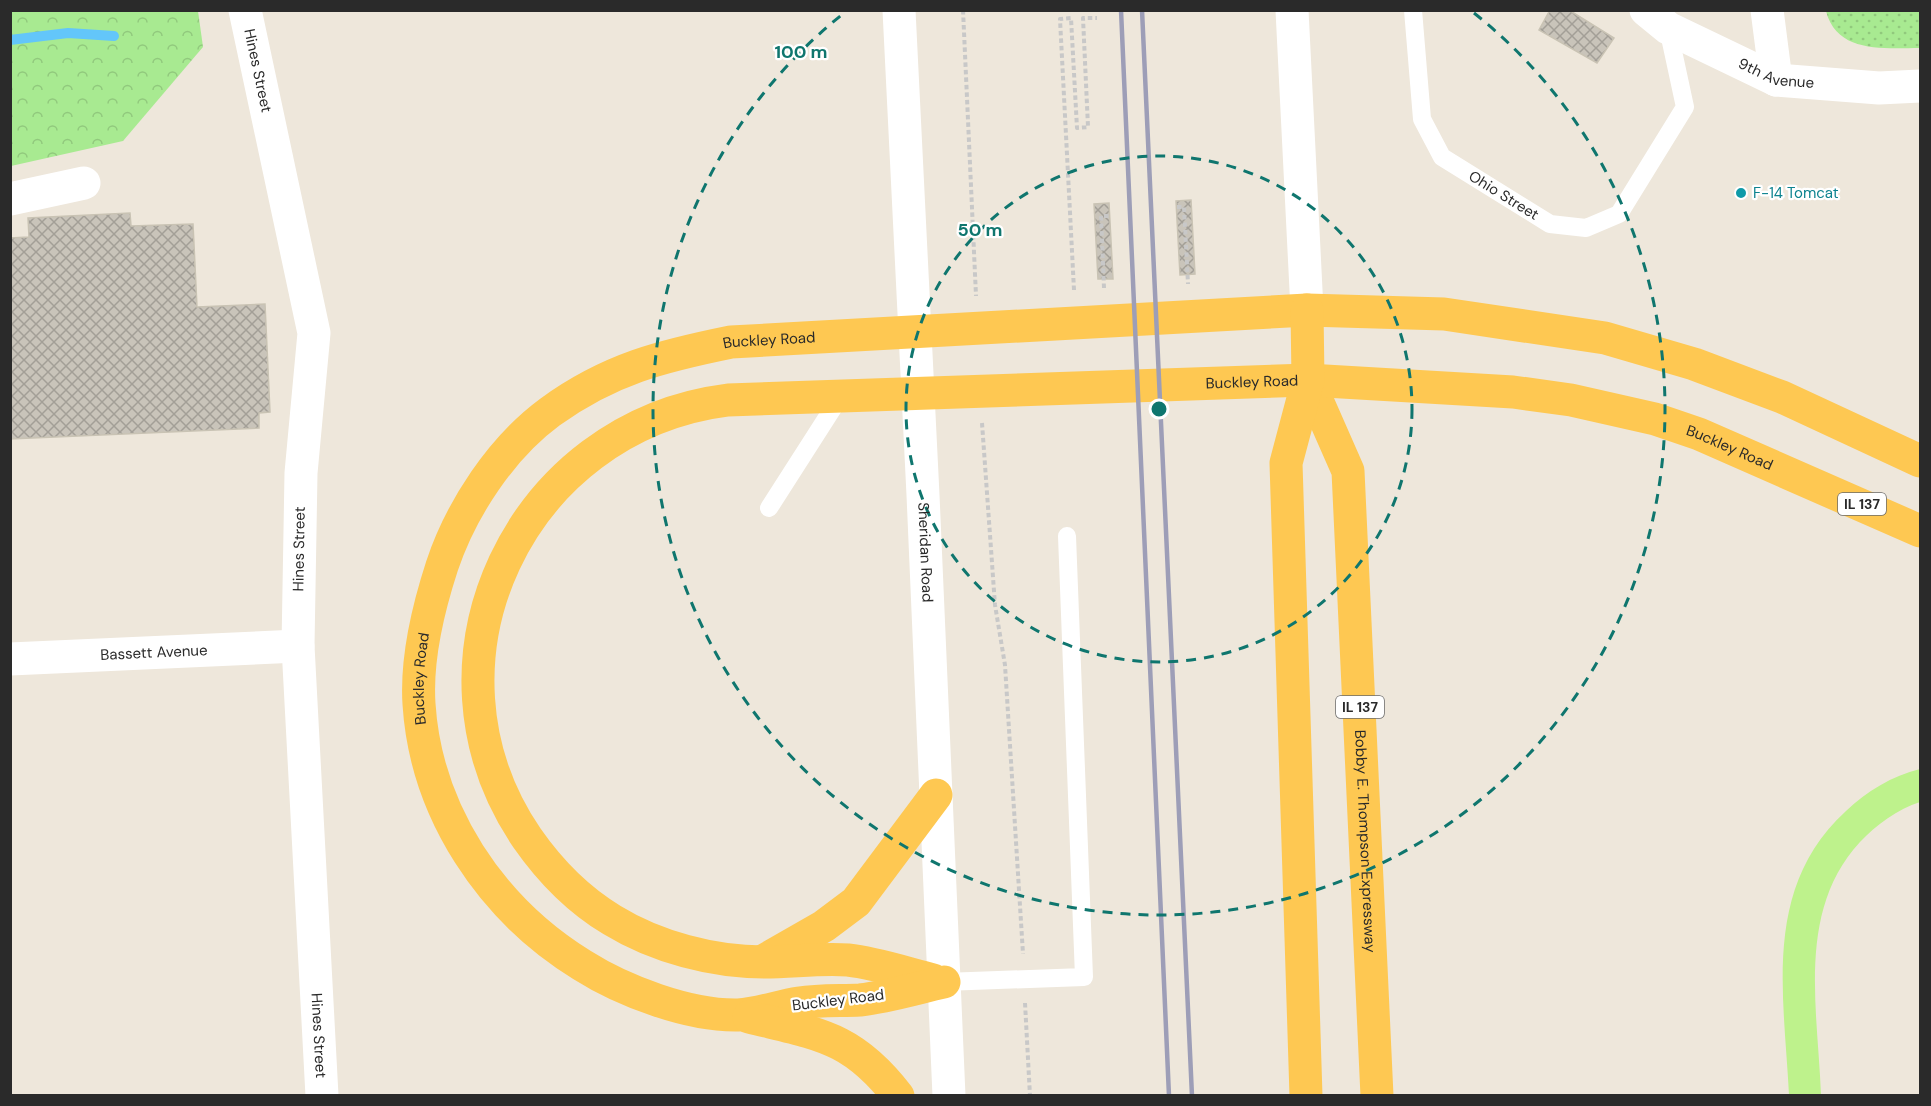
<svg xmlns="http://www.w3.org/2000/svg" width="1931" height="1106" font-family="'DM Sans',sans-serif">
<defs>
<pattern id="grass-dots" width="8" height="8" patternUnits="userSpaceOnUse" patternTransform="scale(1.5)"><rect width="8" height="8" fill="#a8ea91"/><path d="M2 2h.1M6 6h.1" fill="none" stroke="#91c97d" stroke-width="1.8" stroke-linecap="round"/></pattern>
<pattern id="forest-crowns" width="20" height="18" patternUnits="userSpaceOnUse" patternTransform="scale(1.5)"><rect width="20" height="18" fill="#a8ea91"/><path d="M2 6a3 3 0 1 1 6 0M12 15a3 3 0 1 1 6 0" fill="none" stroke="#91c97d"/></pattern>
<pattern id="building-cross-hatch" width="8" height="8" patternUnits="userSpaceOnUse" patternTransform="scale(1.5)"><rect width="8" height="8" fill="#c9c4ba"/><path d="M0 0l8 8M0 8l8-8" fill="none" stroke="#a39f97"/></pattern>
</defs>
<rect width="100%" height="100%" fill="#eee7db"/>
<!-- grass -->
<path fill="url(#grass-dots)" d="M1826,11H1920V48C1885,48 1837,54 1826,11Z"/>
<!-- forest -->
<path fill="url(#forest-crowns)" d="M10,11H198L203,47L123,141L11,166Z"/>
<!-- pitch -->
<path fill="#bef28c" d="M1920,769V802C1898,809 1876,825 1860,842C1796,911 1818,1010 1821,1095H1789C1784,994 1762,888 1846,811C1867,791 1892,776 1920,769Z"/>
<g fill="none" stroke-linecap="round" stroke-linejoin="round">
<!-- stream -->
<path stroke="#63c6fa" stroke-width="10" d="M10,40L68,33L114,36"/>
</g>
<!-- building -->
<path fill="url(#building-cross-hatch)" stroke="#c9c3b4" stroke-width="1.5" d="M1550,10H1569L1614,38L1597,63L1539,30Z
M1191,200L1195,274L1180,275L1176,201Z
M1109,203L1113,279H1098L1094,204Z
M130,213L131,226L193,224L197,307L265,304L270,412L259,413V428L10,439V238L29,237L28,218Z"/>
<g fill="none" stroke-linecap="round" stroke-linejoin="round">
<!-- path -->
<path stroke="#c8c8c8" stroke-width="4" stroke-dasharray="4.5 3" stroke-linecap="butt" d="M963,10L976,296
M1177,207H1184L1188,284
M1104,288L1101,216H1110
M1074,290L1060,19L1071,18L1077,128L1088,127L1083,18H1097
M982,423L995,605L1005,665L1023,954
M1025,1003L1030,1096"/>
<!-- service -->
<g stroke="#fff" stroke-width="18">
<path id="s1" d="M1413,10L1422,119L1442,157L1550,224L1586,228L1619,214L1685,107L1668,28"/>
<path d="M769,508L842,394"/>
<path d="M944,982L1084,977L1067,536"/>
</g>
<!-- minor -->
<g stroke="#fff" stroke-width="33">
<path id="s2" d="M245,10L314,333L301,473L298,646L322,1096"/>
<path d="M1292,10L1307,310"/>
<path id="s3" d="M1646,10L1668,28L1776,80L1879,88L1920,86"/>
<path d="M1767,10L1776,80"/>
<path d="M10,199L84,183"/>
<path id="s4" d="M10,659L298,646"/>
</g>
<!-- secondary -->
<path stroke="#fff" stroke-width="33" id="s5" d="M899,10L923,495L949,1096"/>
<!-- trunk -->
<g stroke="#fec852" stroke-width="33">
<path id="s6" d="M1308,380L1348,471L1377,1096"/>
<path d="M763,961L824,926L856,902L936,795"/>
<path id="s7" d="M933,980C905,973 876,963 848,960C820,958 792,962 765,962C713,962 656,947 612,920C577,899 550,871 527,838C407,662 520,426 728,400L1308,380L1513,392L1571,400L1655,419L1699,434L1920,531"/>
<path id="s8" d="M944,982C917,988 888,997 860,1000C840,1001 819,1000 799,1003C779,1006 758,1014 738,1015C689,1016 623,991 582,965C491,909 426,812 419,704C416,658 428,609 442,566C461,509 501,448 550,412C609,369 662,356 731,342L1307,310L1444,314L1605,338L1694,364L1782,397L1920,461"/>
<path d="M749,1017C818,1034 852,1036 898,1096"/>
<path d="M1306,1096L1286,463L1308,380L1307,310"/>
</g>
<!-- rail -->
<path stroke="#9d9eb7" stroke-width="4.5" d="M1121,10L1169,1096
M1142,10L1192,1096"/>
</g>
<!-- distance rings -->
<g fill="none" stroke="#0f766e" stroke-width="3" stroke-dasharray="10 8">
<circle cx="1159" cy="409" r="253"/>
<path d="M1474 13A506 506 0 1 1 844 13"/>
</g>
<!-- markers -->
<circle fill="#0f9aa8" stroke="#fff" stroke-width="2" cx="1741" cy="193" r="6"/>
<g text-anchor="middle" stroke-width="4.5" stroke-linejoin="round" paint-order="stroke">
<!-- shield labels -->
<g fill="#fff" stroke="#6a6a6a" stroke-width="1.5">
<rect x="1838" y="493" width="48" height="22" rx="4.5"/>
<rect x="1336" y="696" width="48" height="22" rx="4.5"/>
</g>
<g font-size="14" font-weight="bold" fill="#2a2a2a">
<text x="1862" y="509">IL 137</text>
<text x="1360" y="712">IL 137</text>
</g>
<!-- street labels -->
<g font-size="15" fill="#2a2a2a" stroke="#fff">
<text dy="5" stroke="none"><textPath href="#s2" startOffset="62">Hines Street</textPath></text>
<text dy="5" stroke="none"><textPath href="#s3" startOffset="147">9th Avenue</textPath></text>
<text dy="5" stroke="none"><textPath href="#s1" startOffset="225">Ohio Street</textPath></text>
<text dy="5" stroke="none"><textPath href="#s8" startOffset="1260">Buckley Road</textPath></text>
<text dy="5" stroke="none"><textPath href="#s7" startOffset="1552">Buckley Road</textPath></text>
<text dy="5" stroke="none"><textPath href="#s7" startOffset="2038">Buckley Road</textPath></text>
<text transform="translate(299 549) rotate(-89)" y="5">Hines Street</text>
<text dy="5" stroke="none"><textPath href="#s5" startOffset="543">Sheridan Road</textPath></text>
<text dy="5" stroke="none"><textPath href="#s4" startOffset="144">Bassett Avenue</textPath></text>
<text dy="5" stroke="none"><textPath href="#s8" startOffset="720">Buckley Road</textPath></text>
<text dy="5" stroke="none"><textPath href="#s6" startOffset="470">Bobby E. Thompson Expressway</textPath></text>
<text transform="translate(838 1000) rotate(-7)" y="5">Buckley Road</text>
<text dy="5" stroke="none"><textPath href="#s2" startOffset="1034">Hines Street</textPath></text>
</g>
<!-- culture labels -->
<g font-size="15" fill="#0d838f" stroke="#fff" text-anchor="start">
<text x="1753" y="198">F-14 Tomcat</text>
</g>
</g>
<circle cx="1159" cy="409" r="9" fill="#0f766e" stroke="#fff" stroke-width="3"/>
<g font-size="18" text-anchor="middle" font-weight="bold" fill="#0f766e" stroke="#fff" stroke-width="4.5" stroke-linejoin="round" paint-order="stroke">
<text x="801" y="58">100 m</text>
<text x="980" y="236">50 m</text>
</g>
<!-- border -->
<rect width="1931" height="1106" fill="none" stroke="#2a2a2a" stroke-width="24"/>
</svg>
